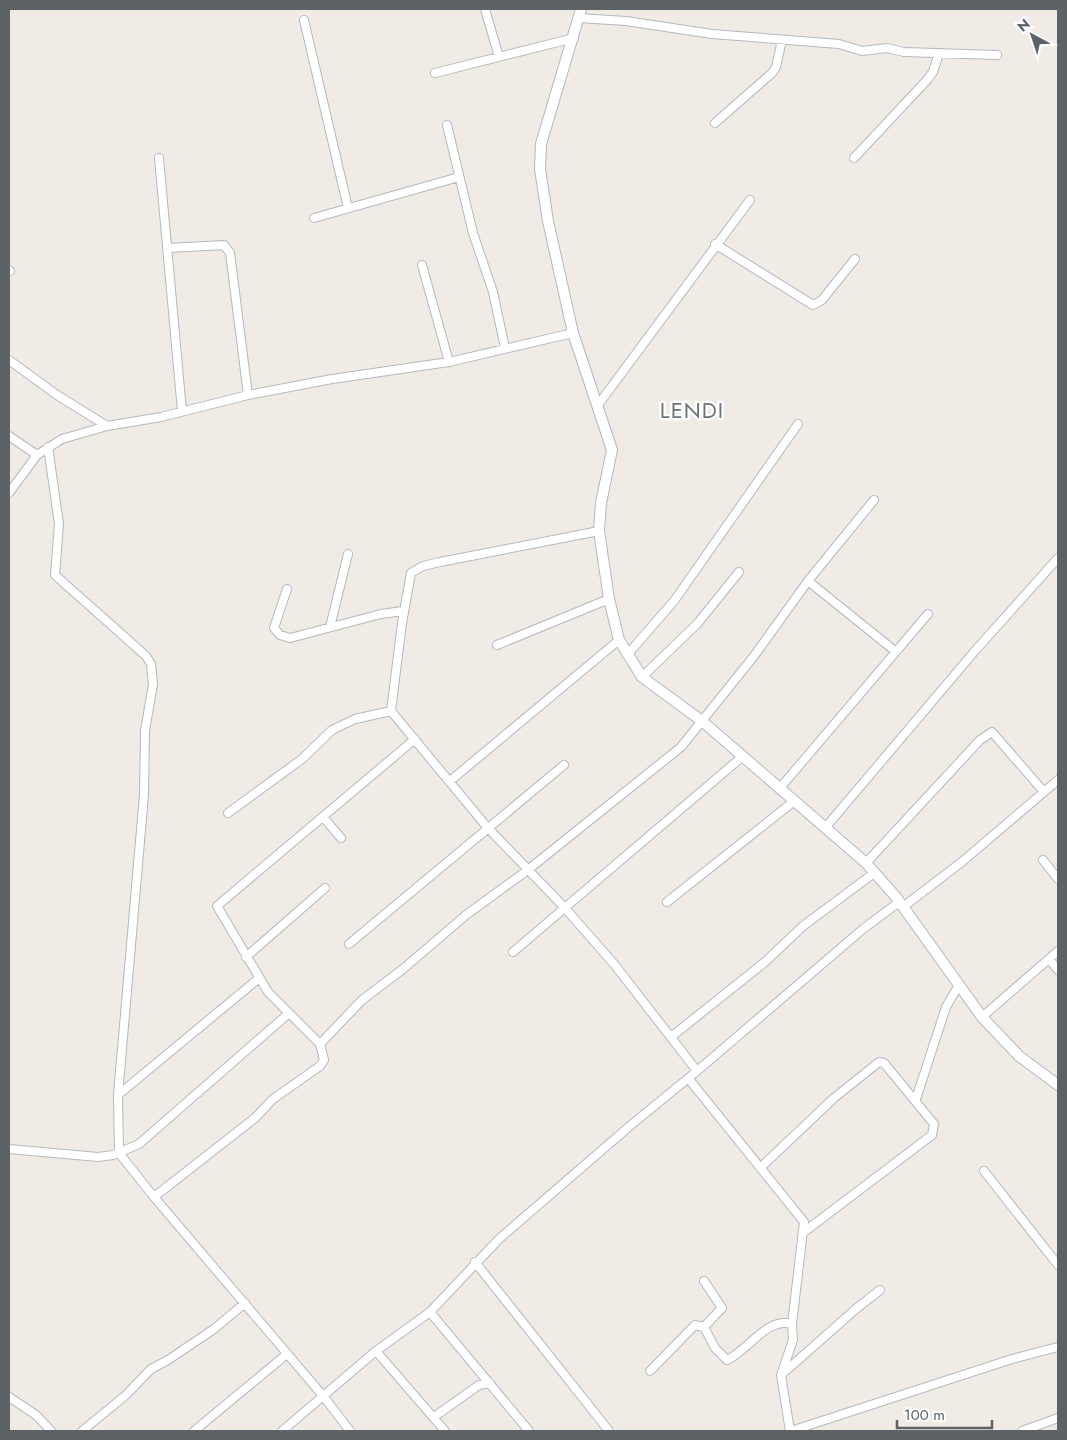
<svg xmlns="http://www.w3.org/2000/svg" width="1067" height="1440" font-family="Jost,sans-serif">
<rect width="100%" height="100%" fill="#f0ebe4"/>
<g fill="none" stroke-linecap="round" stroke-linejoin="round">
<!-- street casing -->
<g stroke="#b5b9bc" stroke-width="10">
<path id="street" d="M485,9L499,57
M579,18L626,21L712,34L839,44L862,51L887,48L904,52L997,55
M304,20L348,208
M435,73L574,38
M715,123L772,73L776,67L782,40
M447,125L473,233L493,292L505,348
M159,158L182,411
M854,158L927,80L933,72L939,53
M314,218L459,177
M715,244L813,305L822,300L855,259
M168,248L224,245L230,253L248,395
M422,265L449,362
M9,270L10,271
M9,360L57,395L107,426
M598,405L750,200
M9,436L37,455
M48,447L59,524L55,575L146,656L151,664L153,684L145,731L144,795L118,1095L119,1153L154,1197L324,1397L350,1431
M9,493L37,455L62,439L107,426L161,417L248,395L332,379L449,362L573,333
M599,531L440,562L423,566L411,573L402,623L391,711L487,827L564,907L614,964L697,1071
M808,581L895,651
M287,589L274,628L280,635L290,638L381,614L403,611
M330,627L348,554
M497,645L609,599
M627,655L674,601L798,424
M642,677L698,623L739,572
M450,781L619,640
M780,788L928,614
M228,813L302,759L332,730L355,719L391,711
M323,817L341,838
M825,828L974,652L1058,558
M1043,860L1058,879
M866,863L980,740L992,732L1044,792
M667,902L793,802
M903,907L963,861L1058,780
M349,944L564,765
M513,952L743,756
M246,957L325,888
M1049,959L1058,970
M982,1017L1058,951
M671,1037L765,962L803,926L874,873
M320,1044L268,992L217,906L415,739
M688,1078L804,1222L792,1324L793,1340L781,1375L790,1431
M118,1095L258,979
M916,1099L946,1007L959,985
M9,1149L98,1157L113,1155L139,1144L288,1014
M760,1168L834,1098L879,1062L884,1063L934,1124L932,1135L804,1232
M984,1171L1058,1265
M154,1197L255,1118L273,1099L320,1066L324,1060L320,1044L362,1000L403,969L466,915L529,869L681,747L754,656L808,581L874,500
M475,1262L609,1431
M430,1312L529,1431
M704,1327L722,1308L704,1281
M376,1351L445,1431
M650,1371L695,1325L704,1327L715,1348L727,1360C749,1350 766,1317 792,1324
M781,1375L857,1308L880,1290
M9,1397L36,1415L51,1431
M434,1417L479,1385L490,1383
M82,1431L126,1395L151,1369L168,1360L214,1329L245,1303
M194,1431L287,1354
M282,1431L376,1351L430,1312L499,1239L631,1125L697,1071L863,929L899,902
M791,1431L1012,1359L1058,1347
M1022,1431L1058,1418"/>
</g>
<!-- secondary casing -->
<g stroke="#b3b9bd" stroke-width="12">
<path id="secondary" d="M581,9L541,144L540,169L548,221L573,333L612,450L601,503L599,531L609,599L619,640L642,677L702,721L866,863L896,897L982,1017L1019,1056L1058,1085"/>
</g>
<!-- street -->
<use href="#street" stroke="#fff" stroke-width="8"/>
<!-- secondary -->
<use href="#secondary" stroke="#fff" stroke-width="10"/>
</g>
<g text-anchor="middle" stroke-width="4.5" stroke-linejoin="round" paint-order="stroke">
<!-- quarter labels -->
<g font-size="22" letter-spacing="1" fill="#6d7578" stroke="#fff">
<text x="692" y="418">LENDI</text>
</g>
</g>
<!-- border -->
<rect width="1067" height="1440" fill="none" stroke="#5c6266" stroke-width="20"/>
<!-- north arrow -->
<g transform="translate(1032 35) rotate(320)" stroke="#ffffff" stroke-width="4" paint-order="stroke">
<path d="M0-4L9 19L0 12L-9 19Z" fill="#5c6266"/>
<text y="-8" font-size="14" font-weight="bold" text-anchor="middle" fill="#5c6266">N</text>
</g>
<!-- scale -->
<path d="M897 1420v8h95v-8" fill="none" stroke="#5c6266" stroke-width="2.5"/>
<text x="904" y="1420" font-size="15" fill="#5c6266" stroke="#ffffff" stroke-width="4" paint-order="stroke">100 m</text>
</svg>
